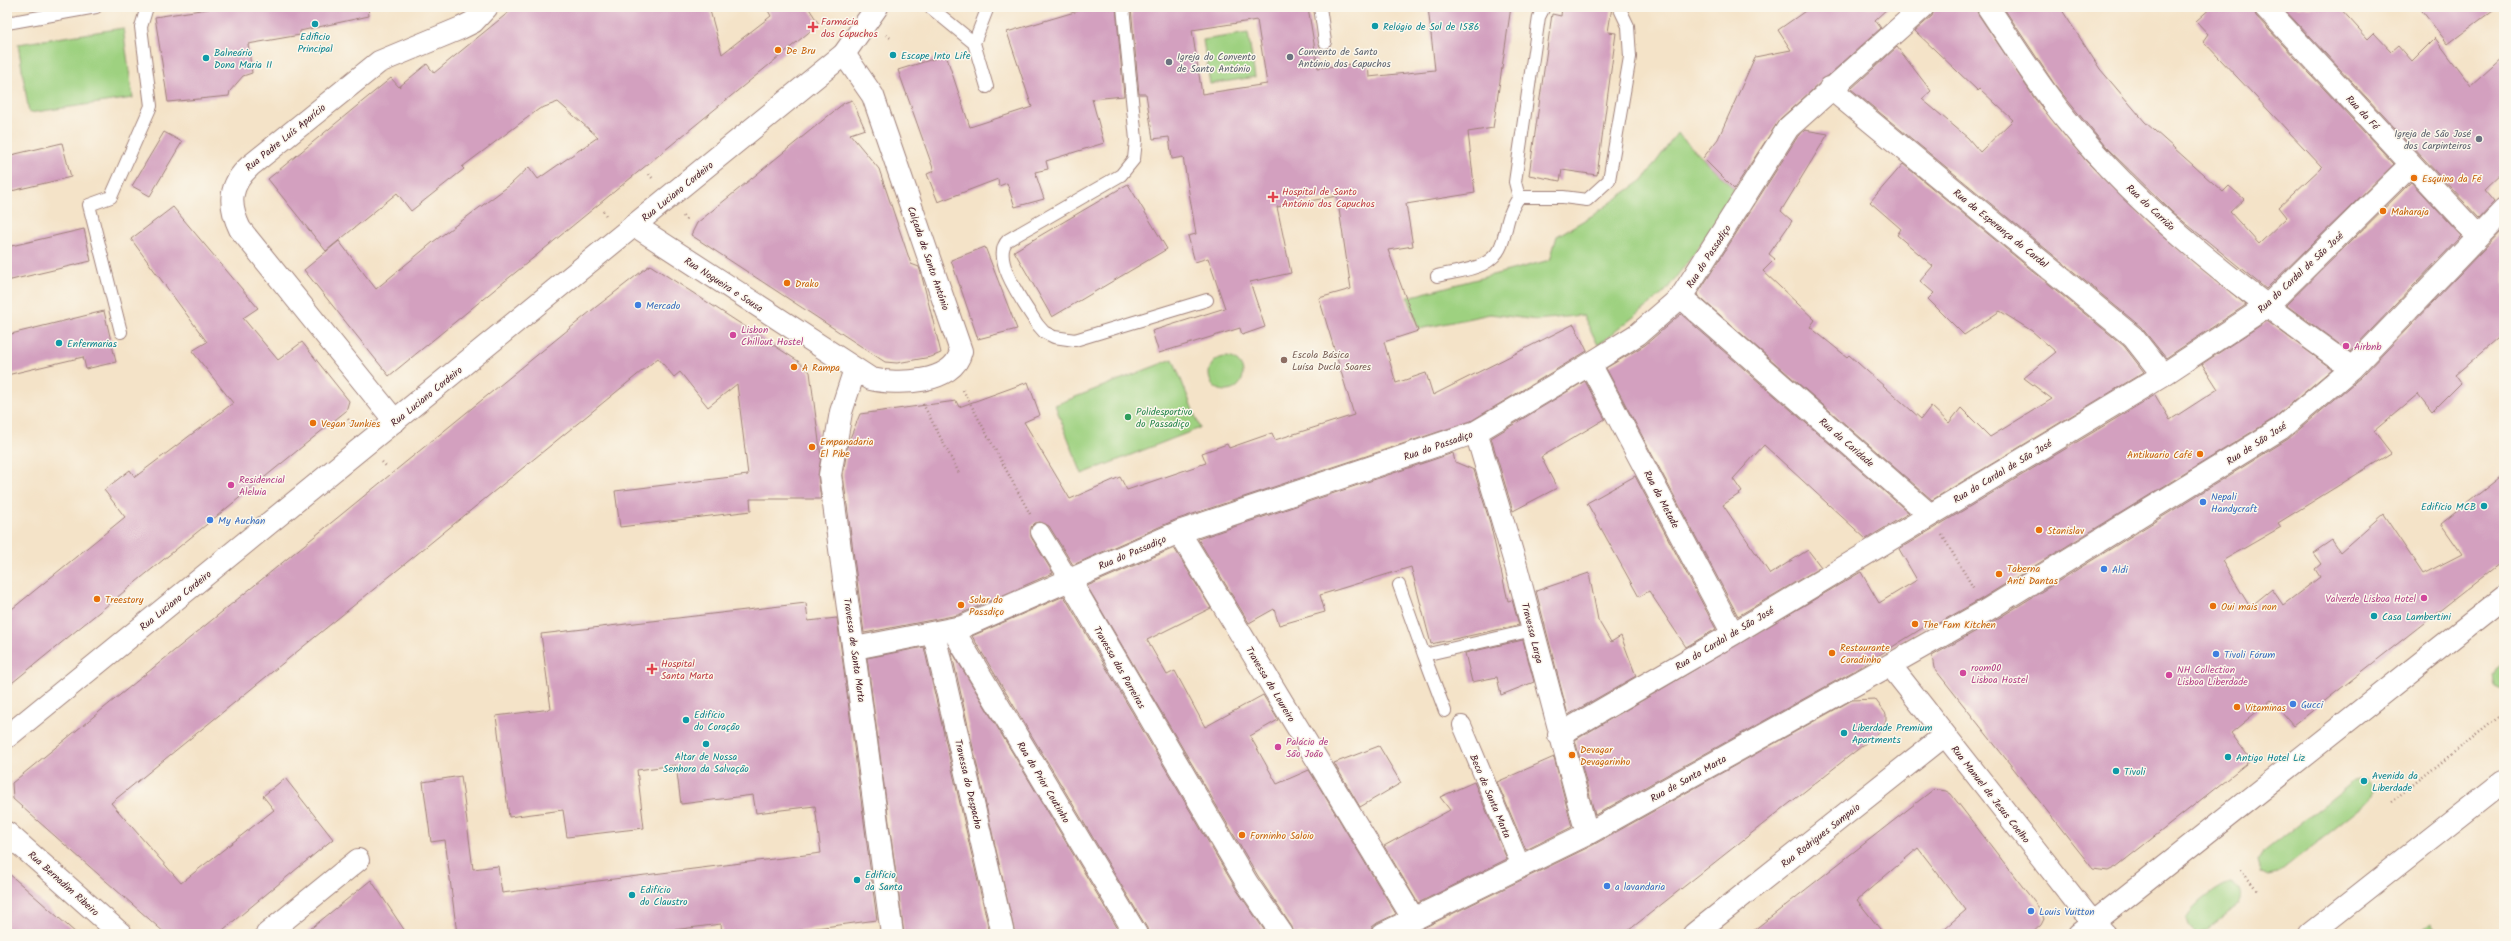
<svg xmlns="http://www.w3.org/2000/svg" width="2511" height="941" font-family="Kalam,sans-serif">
<rect width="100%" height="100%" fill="#fbf7ec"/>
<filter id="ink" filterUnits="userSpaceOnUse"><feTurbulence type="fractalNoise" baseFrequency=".025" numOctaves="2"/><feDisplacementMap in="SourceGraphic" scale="8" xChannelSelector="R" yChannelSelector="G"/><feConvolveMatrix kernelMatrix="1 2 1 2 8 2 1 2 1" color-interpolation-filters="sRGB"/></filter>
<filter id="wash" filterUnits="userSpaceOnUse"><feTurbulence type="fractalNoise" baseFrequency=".012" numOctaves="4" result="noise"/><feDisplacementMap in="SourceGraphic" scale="16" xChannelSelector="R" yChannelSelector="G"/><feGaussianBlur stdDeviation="0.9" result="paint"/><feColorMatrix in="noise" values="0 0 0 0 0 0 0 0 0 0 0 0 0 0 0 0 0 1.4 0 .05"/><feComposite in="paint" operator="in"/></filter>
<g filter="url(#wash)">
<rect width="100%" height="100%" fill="#f4e3c8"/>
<!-- green -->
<path fill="#9ed180" stroke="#747856" d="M123,28L133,98L29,113L18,44Z
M1248,33L1255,77L1210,84L1203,40Z
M1677,133L1736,191L1696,251L1664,293L1598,345L1583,315L1537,320L1490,314L1419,329L1408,297L1550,260L1557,236L1593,215L1643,180Z
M1209 374a17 17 0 1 1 34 0a17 17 0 1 1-34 0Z
M1173,359L1200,428L1082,474L1055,405Z
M2504,663V690L2495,686L2493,676L2497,668Z
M2363,779C2374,782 2376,792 2369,801L2278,874L2268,876L2260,872L2257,862L2262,854L2354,781Z
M2231,883C2242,887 2245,897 2237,906L2206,930L2197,933L2189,928L2186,919C2190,908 2219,885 2231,883Z
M2431,923L2440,934H2417Z"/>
<g id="blocks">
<!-- building -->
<path fill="#d3a0bf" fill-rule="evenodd" d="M220,7H368L369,16L300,31V35L248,44L252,73L243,76L230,91L229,96L168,102L155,17Z
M515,7H616L617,11L643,7H709L722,54L771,16L766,7H808L819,24L389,376L304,270L339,241L376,289L433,242L510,185L529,167L538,179L598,137L558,102L539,109L462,167L464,169L411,211L397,193L326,251L268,179L391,78L399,87L427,64L434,73Z
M1078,7H1116L1124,96L1092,99L1104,143L1046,161L1048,169L1035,172L1044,199L1015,207L1007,183L999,186L998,179L938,202L927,174L934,171L898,70L946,55L970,127L1032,107L1007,32L1078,11Z
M1131,7H1308L1318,68L1368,62L1369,77L1435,70L1428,7H1511L1493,128L1468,132L1475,193L1406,204L1413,246L1388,250L1418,331L1384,342L1396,383L1426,373L1433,395L1574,324L1587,351L1471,421L1175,520L1073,565L1049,526L1040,522L1035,523L1031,527V537L1053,573L958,615L864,633L843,475L848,443L860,414L956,401L959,407L1028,382L1040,415L1024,422L1070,499L1120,477L1127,490L1206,463L1202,453L1227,444L1229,448L1272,433L1275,440L1354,415L1319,298L1351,289L1337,196L1277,207L1291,273L1250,282L1265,327L1242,335L1240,328L1159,353L1152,331L1225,308L1208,258L1195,262L1188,236L1196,234L1183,157L1172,159L1169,137L1153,139L1146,94H1139ZM1257,20L1267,84L1202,94L1192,30Z
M1562,7H1612L1608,32L1616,33L1597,175L1562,170L1560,181L1529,175L1552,14L1561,16Z
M1811,7H1889L1875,20L1881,28L1780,119L1734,189L1703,158L1718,139L1755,57L1791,50L1778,30Z
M1935,7H1976L1978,14L2035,99L2087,162L2156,230L2246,305L2166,358L2141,327L1851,89L1897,47L1931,91L1922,99L1968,138L1980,152L2013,120L1980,89L1978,91L1915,31L1932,16Z
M2003,7H2060L2100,69L2145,122L2223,192L2229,186L2244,199L2230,212L2259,244L2287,217L2279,207L2322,167L2203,41L2208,34L2196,21L2212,7H2253L2256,16L2394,164L2266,289L2172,212L2105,146L2055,85Z
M2282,7H2339L2368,39L2374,33L2391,51L2398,45L2412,61L2435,38L2471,86L2504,56V171L2484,190L2494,202L2479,218Z
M2419,7H2497L2448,44Z
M852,100L865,129L850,134L879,169L911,264L919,267L921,273L941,353L931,357L897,363L885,362L691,235L697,223L844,103Z
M1805,130L1828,134L1781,211L1792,221L1769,254L1775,259L1763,271L1815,320L1810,327L1847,357L1849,355L1921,419L1931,406L1949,423L1961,408L1990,437L2052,399L2024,378L2056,352L2032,331L2000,311L1964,335L1928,299L1934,293L1920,281L1933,266L1897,235L1901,229L1870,202L1903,164L2124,346L2144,372L1932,500L1697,295L1798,136Z
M164,132L182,142L150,196L132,186Z
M62,143L71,177L7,192V156Z
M2411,182L2461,236L2350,352L2286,305Z
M1128,184L1167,249L1052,317L1014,251Z
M173,207L258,308L243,318L278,360L302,342L349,401L346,411L7,687V613L125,517L104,490L130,470L135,477L233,403L192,351L207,342L131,239Z
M2504,228V333L2455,375L2461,383L2432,412L2418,394L2374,431L2391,453L2278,523L2281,527L2222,561L2250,607L2272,589L2283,605L2320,577L2315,569L2321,564L2313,553L2332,540L2340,552L2383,514L2423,574L2462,554L2441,524L2504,474V560L2293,726L2271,700L2231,733L2251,760L2116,867L2108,871L2093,869L1934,668L1932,656L1994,621L2288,439L2361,377Z
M84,229L91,261L7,281V247Z
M985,247L1017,329L978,339L951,260Z
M650,265L798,361L810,372L821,457L818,476L821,499H750L751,511L620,527L615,491L748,475L737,384L708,407L680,372L674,377L658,358L111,803L181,883L274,810L263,796L285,778L333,839L218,934H166L13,799L12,783L596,307Z
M104,311L116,362L86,369L83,357L7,375V335Z
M1681,314L1909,513L1866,539L1764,445L1733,479L1742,492L1723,505L1770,574L1808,550L1821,567L1738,616L1606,368L1645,345Z
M2267,321L2332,369L2273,419L1981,599L1930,628L1929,624L1852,672L1595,815L1575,740L1861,572L1879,603L1917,580L1899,549L2155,395L2170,420L2218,389L2202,364Z
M1585,381L1605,419L1541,457L1557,488L1513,511L1491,438Z
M1453,453L1455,462L1474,470L1490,523L1508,601L1512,600L1519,625L1431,644L1411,567L1320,595L1325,612L1279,625L1274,609L1249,623L1198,539Z
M1635,476L1716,629L1686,647L1649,591L1639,597L1587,503Z
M1174,548L1211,608L1147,640L1167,675L1175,671L1205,727L1263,695L1278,720L1250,736L1277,784L1309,770L1396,914L1377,923L1372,927L1371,934H1294L1292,927L1258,876L1087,586Z
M1589,573L1598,620L1611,642L1621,636L1636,676L1568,715L1536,591Z
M1064,596L1236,889L1267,934H1148L1147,928L972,636Z
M806,603L808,621L837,618L877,920L771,934H722L721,924L641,934H540V931L513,934H457L445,840L431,842L423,782L461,776L473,869L498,866L502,893L821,853L815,806L756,813L753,795L681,804L676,765L637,770L644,828L567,837L563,810L509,817L496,716L551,709L541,634Z
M1523,640L1534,682L1501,695L1497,677L1472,682L1465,653Z
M924,647L990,934H904L867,658Z
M951,650L1121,934H1015Z
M1875,699L1886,714V720L1881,731L1624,934H1411L1593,845L1852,700Z
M1379,746L1401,783L1360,807L1334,763Z
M1554,757L1572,827L1526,850L1497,782Z
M1474,782L1507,859L1418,903L1384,846L1450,810L1440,797Z
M1934,789L1946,791L1951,794L2039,908L2044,919L2041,925L2031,934H1938L1966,910L1918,848L1857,900L1884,934H1749Z
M7,872L40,901L77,934H7Z
M371,880L407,934H304Z"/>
</g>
</g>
<g filter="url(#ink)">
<use href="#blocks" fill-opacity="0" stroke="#9f817a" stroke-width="1"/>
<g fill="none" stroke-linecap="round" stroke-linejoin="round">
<!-- service casing -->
<g stroke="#9f817a" stroke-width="14">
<path id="service" d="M930,7L974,43L987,87
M1123,7L1136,140L1134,159L1121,175L1008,240C989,258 1026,306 1037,324L1044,332L1054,337L1075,340L1207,300
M1320,7L1325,42
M7,23L96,7
M974,43L988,7
M1519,197L1515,182L1539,17L1544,7
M1437,276C1462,270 1495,270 1503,240C1509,219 1507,216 1519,197H1563L1587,200L1609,180L1630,57L1628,26L1619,7
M121,332L89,205L111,197L151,106L141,27L147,7
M1399,585L1424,655
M1445,711L1424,655L1532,630"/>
</g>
<!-- pedestrian casing -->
<g stroke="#9f817a" stroke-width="20">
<path id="pedestrian" d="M1040,532L1069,579
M1462,725L1521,866"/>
</g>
<!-- minor casing -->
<g stroke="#9f817a" stroke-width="24">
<path id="minor" d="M1988,7C2013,44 2037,84 2066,119C2142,214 2253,298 2352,368
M2265,7L2478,236
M1830,88L2133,337L2163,375
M634,225L871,379C897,385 954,384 961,351L873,96L844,54
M1681,297L1929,514
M1590,364L1733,634
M855,369L841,412L830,475L892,934
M395,421L240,229C228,204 229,185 250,166L379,62L461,28L473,22L487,7
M1476,432L1516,566L1587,834
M1179,532L1413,918
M1069,579L1247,883L1282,934
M953,630L1136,934
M934,634L1003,934
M855,648L962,627L1179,532L1476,432L1590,364L1638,334L1681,297L1788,128L1923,7
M1890,665L2093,923L2104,934
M1559,735L1733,634L2163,375L2266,307L2411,164
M7,833L121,934
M267,934L358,860
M1383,934L1587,834L1890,665L1987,610L2280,429L2352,368L2504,210
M1694,934L1945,735
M2079,934L2504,597"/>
</g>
<!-- tertiary casing -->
<g stroke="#9f817a" stroke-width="24">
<path id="tertiary" d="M7,737L844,54L877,7"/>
</g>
<!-- primary casing -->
<g stroke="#9f817a" stroke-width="24">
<path id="primary" d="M2310,934L2504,781"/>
</g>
<!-- path -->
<path stroke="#9f817a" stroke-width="2.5" stroke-dasharray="1 3" stroke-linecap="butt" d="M886,35L892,39
M649,174L653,179
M603,211L607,217
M683,216L688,222
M963,390L1030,514
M923,404L959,473
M348,419L352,425
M382,462L387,467
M1942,535L1974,589
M7,768L11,774
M2391,802L2504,713
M2241,870L2257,890"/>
<!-- service -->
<use href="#service" stroke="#fff" stroke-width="12"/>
<!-- pedestrian -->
<use href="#pedestrian" stroke="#fff" stroke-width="18"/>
<!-- minor -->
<use href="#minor" stroke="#fff" stroke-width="22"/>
<!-- tertiary -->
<use href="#tertiary" stroke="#fff" stroke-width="22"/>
<!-- primary -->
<use href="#primary" stroke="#fff" stroke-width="22"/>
</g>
</g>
<!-- markers -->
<g fill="#0f9aa8" stroke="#fbf7ec" stroke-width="1.5">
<circle cx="315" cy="24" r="4"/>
<circle cx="1375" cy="26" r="4"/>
<circle cx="893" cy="55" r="4"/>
<circle cx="206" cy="58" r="4"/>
<circle cx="59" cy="343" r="4"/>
<circle cx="2484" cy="506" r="4"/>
<circle cx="2374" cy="616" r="4"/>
<circle cx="686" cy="720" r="4"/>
<circle cx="1844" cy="733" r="4"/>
<circle cx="706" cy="744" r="4"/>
<circle cx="2228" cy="757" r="4"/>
<circle cx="2116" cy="771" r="4"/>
<circle cx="2364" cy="781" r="4"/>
<circle cx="857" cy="880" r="4"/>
<circle cx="632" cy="895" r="4"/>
</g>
<g fill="#e0444e" stroke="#fbf7ec" stroke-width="1.5">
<path d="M811 21h4v4h4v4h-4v4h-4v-4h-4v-4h4z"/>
<path d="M1271 191h4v4h4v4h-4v4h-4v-4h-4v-4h4z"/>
<path d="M650 663h4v4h4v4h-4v4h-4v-4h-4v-4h4z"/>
</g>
<g fill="#e8710a" stroke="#fbf7ec" stroke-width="1.5">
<circle cx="778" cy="50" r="4"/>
<circle cx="2414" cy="178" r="4"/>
<circle cx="2383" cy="211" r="4"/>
<circle cx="787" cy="283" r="4"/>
<circle cx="794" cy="367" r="4"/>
<circle cx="313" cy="423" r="4"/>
<circle cx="812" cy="447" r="4"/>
<circle cx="2200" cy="454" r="4"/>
<circle cx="2039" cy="530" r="4"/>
<circle cx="1999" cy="574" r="4"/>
<circle cx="97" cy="599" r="4"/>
<circle cx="961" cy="605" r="4"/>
<circle cx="2213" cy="606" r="4"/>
<circle cx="1915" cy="624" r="4"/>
<circle cx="1832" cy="653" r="4"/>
<circle cx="2237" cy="707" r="4"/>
<circle cx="1572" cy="755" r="4"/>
<circle cx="1242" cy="835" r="4"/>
</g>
<g fill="#6b7280" stroke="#fbf7ec" stroke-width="1.5">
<circle cx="1290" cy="57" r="4"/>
<circle cx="1169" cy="62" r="4"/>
<circle cx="2479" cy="139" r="4"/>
</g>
<g fill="#3f7fe0" stroke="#fbf7ec" stroke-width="1.5">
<circle cx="638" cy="305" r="4"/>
<circle cx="2203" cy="502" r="4"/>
<circle cx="210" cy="520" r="4"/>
<circle cx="2104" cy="569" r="4"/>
<circle cx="2216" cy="654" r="4"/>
<circle cx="2293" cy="704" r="4"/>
<circle cx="1607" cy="886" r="4"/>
<circle cx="2031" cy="911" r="4"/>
</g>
<g fill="#d1479c" stroke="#fbf7ec" stroke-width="1.5">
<circle cx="733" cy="335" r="4"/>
<circle cx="2346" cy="346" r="4"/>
<circle cx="231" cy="485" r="4"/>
<circle cx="2424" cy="598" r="4"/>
<circle cx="1963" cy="673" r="4"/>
<circle cx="2169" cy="675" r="4"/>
<circle cx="1278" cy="747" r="4"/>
</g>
<circle fill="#8d6e63" stroke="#fbf7ec" stroke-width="1.5" cx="1284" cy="360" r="4"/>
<circle fill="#2e9e5b" stroke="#fbf7ec" stroke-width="1.5" cx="1128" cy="417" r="4"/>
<g text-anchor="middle" stroke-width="3" stroke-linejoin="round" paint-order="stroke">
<!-- health labels -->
<g font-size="10" fill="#be3a42" stroke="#fbf7ec" text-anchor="start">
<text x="821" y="25">Farmácia<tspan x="821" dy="12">dos Capuchos</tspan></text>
<text x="1282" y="195">Hospital de Santo<tspan x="1282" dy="12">António dos Capuchos</tspan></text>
<text x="661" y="667">Hospital<tspan x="661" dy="12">Santa Marta</tspan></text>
</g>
<!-- culture labels -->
<g font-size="10" fill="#0d838f" stroke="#fbf7ec" text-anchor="start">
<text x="1383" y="30">Relógio de Sol de 1586</text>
<text x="315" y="40" text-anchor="middle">Edíficio<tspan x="315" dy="12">Principal</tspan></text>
<text x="214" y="56">Balneário<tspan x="214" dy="12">Dona Maria II</tspan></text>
<text x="901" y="59">Escape Into Life</text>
<text x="67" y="347">Enfermarias</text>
<text x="2476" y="510" text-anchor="end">Edifício MCB</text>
<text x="2382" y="620">Casa Lambertini</text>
<text x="694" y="718">Edifício<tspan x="694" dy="12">do Coração</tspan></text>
<text x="1852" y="731">Liberdade Premium<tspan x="1852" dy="12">Apartments</tspan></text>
<text x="706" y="760" text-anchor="middle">Altar de Nossa<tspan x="706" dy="12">Senhora da Salvação</tspan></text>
<text x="2236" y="761">Antigo Hotel Liz</text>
<text x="2124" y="775">Tivoli</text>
<text x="2372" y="779">Avenida da<tspan x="2372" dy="12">Liberdade</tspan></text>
<text x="865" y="878">Edifício<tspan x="865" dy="12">da Santa</tspan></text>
<text x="640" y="893">Edifício<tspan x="640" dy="12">do Claustro</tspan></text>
</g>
<!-- food labels -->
<g font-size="10" fill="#c56008" stroke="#fbf7ec" text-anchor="start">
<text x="786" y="54">De Bru</text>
<text x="2422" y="182">Esquina da Fé</text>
<text x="2391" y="215">Maharaja</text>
<text x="795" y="287">Drako</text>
<text x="802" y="371">A Rampa</text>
<text x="321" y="427">Vegan Junkies</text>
<text x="820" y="445">Empanadaria<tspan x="820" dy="12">El Pibe</tspan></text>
<text x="2192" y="458" text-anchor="end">Antikuario Café</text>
<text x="2047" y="534">Stanislav</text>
<text x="2007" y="572">Taberna<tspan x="2007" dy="12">Anti Dantas</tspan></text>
<text x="105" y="603">Treestory</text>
<text x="969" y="603">Solar do<tspan x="969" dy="12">Passdiço</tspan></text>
<text x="2221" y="610">Oui mais non</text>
<text x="1923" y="628">The Fam Kitchen</text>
<text x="1840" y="651">Restaurante<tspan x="1840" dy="12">Coradinho</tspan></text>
<text x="2245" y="711">Vitaminas</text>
<text x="1580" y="753">Devagar<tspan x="1580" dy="12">Devagarinho</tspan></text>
<text x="1250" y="839">Forninho Saloio</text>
</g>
<!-- worship labels -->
<g font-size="10" fill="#5b616d" stroke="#fbf7ec" text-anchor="start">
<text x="1298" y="55">Convento de Santo<tspan x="1298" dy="12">António dos Capuchos</tspan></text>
<text x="1177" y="60">Igreja do Convento<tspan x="1177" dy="12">de Santo António</tspan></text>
<text x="2471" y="137" text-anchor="end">Igreja de São José<tspan x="2471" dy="12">dos Carpinteiros</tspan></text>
</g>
<!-- street labels -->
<g font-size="10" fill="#4a1f2b" stroke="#fbf7ec">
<text transform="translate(2363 112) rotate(47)" y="4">Rua da Fé</text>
<text transform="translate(285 137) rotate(-39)" y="4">Rua Padre Luís Aparício</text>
<text transform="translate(677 191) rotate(-39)" y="4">Rua Luciano Cordeiro</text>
<text transform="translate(2151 207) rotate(43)" y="4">Rua do Carrião</text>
<text transform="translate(2001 228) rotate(39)" y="4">Rua da Esperança do Cardal</text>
<text transform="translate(1708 256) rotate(-57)" y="4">Rua do Passadiço</text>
<text transform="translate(929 258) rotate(71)" y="4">Calçada de Santo António</text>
<text transform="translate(2300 272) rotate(-43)" y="4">Rua do Cardal de São José</text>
<text transform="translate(724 284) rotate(33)" y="4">Rua Nogueira e Sousa</text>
<text transform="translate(426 396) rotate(-39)" y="4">Rua Luciano Cordeiro</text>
<text transform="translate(1847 442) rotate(41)" y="4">Rua da Caridade</text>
<text transform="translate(2256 443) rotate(-33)" y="4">Rua de São José</text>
<text transform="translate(1438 445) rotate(-19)" y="4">Rua do Passadiço</text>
<text transform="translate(2002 471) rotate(-31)" y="4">Rua do Cardal de São José</text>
<text transform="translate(1662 499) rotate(62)" y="4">Rua da Metade</text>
<text transform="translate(1132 552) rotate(-23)" y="4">Rua do Passadiço</text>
<text transform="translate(175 600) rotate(-39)" y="4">Rua Luciano Cordeiro</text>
<text transform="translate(1533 633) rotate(76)" y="4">Travessa Larga</text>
<text transform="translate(1724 638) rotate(-31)" y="4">Rua do Cardal de São José</text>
<text transform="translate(855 650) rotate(82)" y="4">Travessa de Santa Marta</text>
<text transform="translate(1120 667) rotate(60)" y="4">Travessa das Parreiras</text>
<text transform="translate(1271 684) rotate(59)" y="4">Travessa do Loureiro</text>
<text transform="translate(1688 778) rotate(-29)" y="4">Rua de Santa Marta</text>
<text transform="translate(1044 782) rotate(59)" y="4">Rua do Prior Coutinho</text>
<text transform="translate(969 784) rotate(77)" y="4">Travessa do Despacho</text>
<text transform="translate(1991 794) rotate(52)" y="4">Rua Manuel de Jesus Coelho</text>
<text transform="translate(1491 796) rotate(67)" y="4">Beco de Santa Marta</text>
<text transform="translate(1820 835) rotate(-38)" y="4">Rua Rodrigues Sampaio</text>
<text transform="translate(64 883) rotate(42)" y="4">Rua Bernadim Ribeiro</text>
</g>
<!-- shop labels -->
<g font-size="10" fill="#366cbe" stroke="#fbf7ec" text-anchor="start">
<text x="646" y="309">Mercado</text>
<text x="2211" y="500">Nepali<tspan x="2211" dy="12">Handycraft</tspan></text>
<text x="218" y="524">My Auchan</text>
<text x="2112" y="573">Aldi</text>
<text x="2224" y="658">Tivoli Fórum</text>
<text x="2301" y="708">Gucci</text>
<text x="1615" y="890">a lavandaria</text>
<text x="2039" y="915">Louis Vuitton</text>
</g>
<!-- hotel labels -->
<g font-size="10" fill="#b23c85" stroke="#fbf7ec" text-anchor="start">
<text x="741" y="333">Lisbon<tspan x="741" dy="12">Chillout Hostel</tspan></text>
<text x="2354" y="350">Airbnb</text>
<text x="239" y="483">Residencial<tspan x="239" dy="12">Aleluia</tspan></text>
<text x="2416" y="602" text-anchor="end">Valverde Lisboa Hotel</text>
<text x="1971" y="671">room00<tspan x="1971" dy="12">Lisboa Hostel</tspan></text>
<text x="2177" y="673">NH Collection<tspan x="2177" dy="12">Lisboa Liberdade</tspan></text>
<text x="1286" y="745">Palácio de<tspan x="1286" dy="12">São João</tspan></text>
</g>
<!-- education labels -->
<g font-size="10" fill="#785e54" stroke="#fbf7ec" text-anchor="start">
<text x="1292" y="358">Escola Básica<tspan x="1292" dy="12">Luísa Ducla Soares</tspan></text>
</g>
<!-- leisure labels -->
<g font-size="10" fill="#27864d" stroke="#fbf7ec" text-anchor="start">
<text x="1136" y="415">Polidesportivo<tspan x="1136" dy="12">do Passadiço</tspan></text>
</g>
</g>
<!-- margin -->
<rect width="2511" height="941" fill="none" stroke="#fbf7ec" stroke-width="24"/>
</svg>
